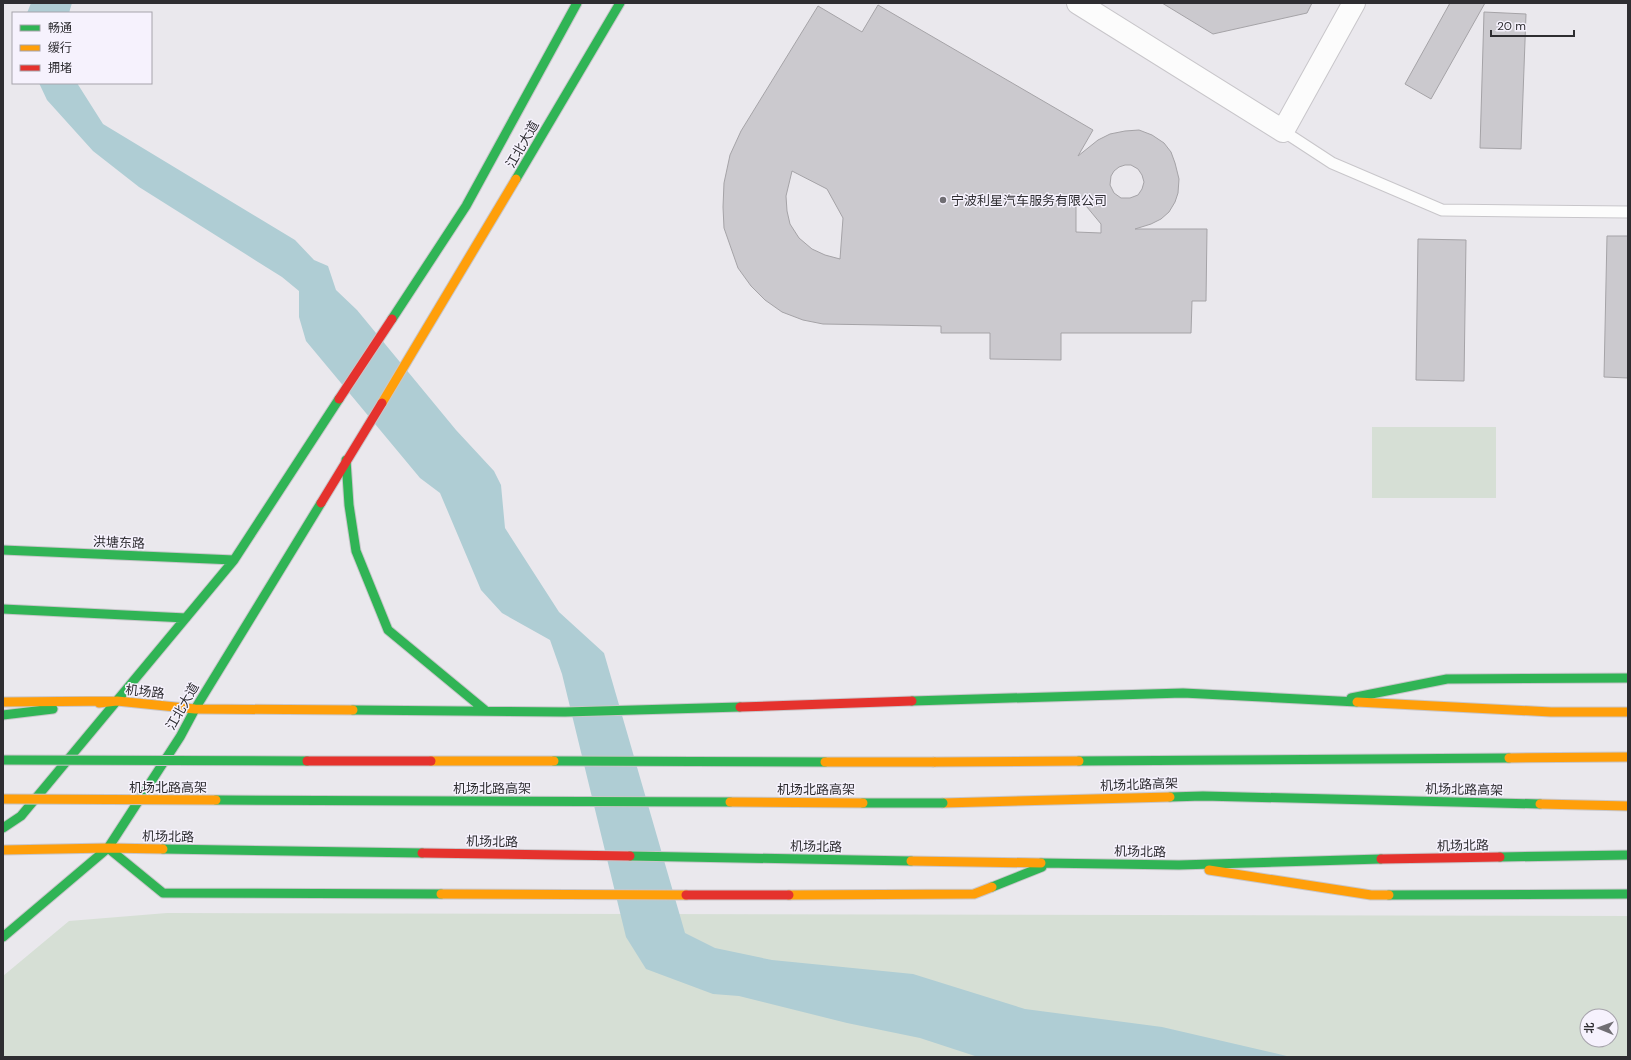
<svg xmlns="http://www.w3.org/2000/svg" width="1631" height="1060" font-family="'DM Sans','Noto Sans SC',sans-serif">
<rect width="100%" height="100%" fill="#eae8ed"/>
<!-- green -->
<path fill="#d6dfd5" fill-rule="evenodd" d="M1372,427H1496V498H1372Z
M167,913L1628,916V1057H3V976L69,921ZM1587,1016H1611V1040H1587Z"/>
<!-- water -->
<path fill="#afcdd4" d="M31,3H72L69,13H27Z
M39,83H77L103,124L295,240L314,260L328,266L336,290L357,310L456,430L494,471L501,485L505,528L559,612L604,653L685,933L715,948L772,960L913,974L1025,1009L1162,1027L1291,1057H978L920,1038L847,1023L739,996L713,994L646,969L626,937L562,674L550,640L502,613L481,590L440,493L420,478L306,341L299,317V291L282,277L139,187L93,151L47,100Z"/>
<!-- building -->
<path fill="#cbc9ce" stroke="#a5a3a7" fill-rule="evenodd" d="M1162,3H1312L1307,13L1213,34Z
M1450,3H1485L1431,99L1405,84Z
M878,5L1093,130L1078,156L1098,140L1110,134L1125,131L1139,130L1152,135L1164,143L1171,152L1175,163L1179,179L1178,193L1175,202L1169,212L1161,219L1151,224L1135,229H1207L1206,301H1192L1191,333H1061V360L990,359V333H941V326L823,324L803,320L782,312L765,300L751,286L738,268L724,228L723,207L724,183L730,155L741,131L818,6L862,32ZM1125,165H1131L1138,169L1142,175L1144,182L1142,189L1138,195L1130,198H1121L1114,193L1110,185L1111,176L1114,171L1119,167ZM792,171L827,189L843,218L840,259L825,255L812,249L799,238L790,224L787,211L786,196ZM1076,201H1082L1101,224V233L1076,232Z
M1484,12L1526,14L1521,149L1480,148Z
M1607,236H1628V378L1604,377Z
M1418,239L1466,240L1464,381L1416,380Z"/>
<g fill="none" stroke-linecap="round" stroke-linejoin="round">
<!-- lane casing -->
<g stroke="#c8c6ca" stroke-width="13">
<path id="lane" d="M1283,131L1332,163L1442,210L1628,212"/>
</g>
<!-- street casing -->
<g stroke="#c8c6ca" stroke-width="24">
<path id="street" d="M1078,3L1283,131L1354,3"/>
</g>
<!-- fast casing -->
<g stroke="#c8c6ca" stroke-width="11">
<path id="fast" d="M516,179L620,3
M392,319L466,206L577,3
M346,460L349,505L356,551L388,630L486,711
M3,550L234,560
M3,609L186,618
M1351,698L1447,679L1628,678
M912,701L1183,693L1357,702
M353,710L565,712L740,707
M3,715L53,709
M1079,761L1509,758
M1170,797L1203,796L1540,804
M3,828L21,816L234,560L339,399
M108,848L163,893L441,894
M163,849L422,853
M630,856L911,861
M1500,857L1628,855
M1041,863L1179,865L1381,859
M992,887L1042,867
M1389,895L1628,894
M3,937L108,848L180,737L195,709L321,503"/>
</g>
<!-- slow casing -->
<g stroke="#c8c6ca" stroke-width="11">
<path id="slow" d="M382,403L516,179
M3,702L117,701
M1357,702L1551,712H1628
M99,703L117,701L195,709L353,710
M1509,758L1628,757
M934,762L1079,761
M943,803L1170,797
M1540,804L1628,806
M3,850L108,848L163,849
M911,861L1041,863
M1209,870L1371,895H1389
M441,894L686,895
M789,895L974,894L992,887"/>
</g>
<!-- jam casing -->
<g stroke="#c8c6ca" stroke-width="11">
<path id="jam" d="M339,399L392,319
M321,503L382,403
M740,707L912,701
M422,853L630,856
M1381,859L1500,857
M686,895H789"/>
</g>
<!-- lane -->
<use href="#lane" stroke="#fcfcfc" stroke-width="11"/>
<!-- street -->
<use href="#street" stroke="#fcfcfc" stroke-width="22"/>
<!-- fast -->
<use href="#fast" stroke="#30b455" stroke-width="9"/>
<!-- slow -->
<use href="#slow" stroke="#ff9f0a" stroke-width="9"/>
<!-- jam -->
<use href="#jam" stroke="#e5322d" stroke-width="9"/>
<!-- fast-bridge casing -->
<g stroke="#c6c5c7" stroke-width="11" stroke-linecap="butt">
<path id="fast-bridge" d="M3,760L307,761
M554,761L825,762
M216,800L730,802
M863,803H943"/>
</g>
<!-- slow-bridge casing -->
<g stroke="#c6c5c7" stroke-width="11" stroke-linecap="butt">
<path id="slow-bridge" d="M431,761H554
M825,762H934
M3,799L216,800
M730,802L863,803"/>
</g>
<!-- jam-bridge casing -->
<g stroke="#c6c5c7" stroke-width="11" stroke-linecap="butt">
<path id="jam-bridge" d="M307,761H431"/>
</g>
<!-- fast-bridge -->
<use href="#fast-bridge" stroke="#30b455" stroke-width="9"/>
<!-- slow-bridge -->
<use href="#slow-bridge" stroke="#ff9f0a" stroke-width="9"/>
<!-- jam-bridge -->
<use href="#jam-bridge" stroke="#e5322d" stroke-width="9"/>
</g>
<!-- markers -->
<circle fill="#706e73" stroke="#f6f2fd" stroke-width="1.5" cx="943" cy="200" r="4"/>
<g text-anchor="middle" stroke-width="3" stroke-linejoin="round" paint-order="stroke">
<!-- street labels -->
<g font-size="13" fill="#2e2d31" stroke="#f6f2fd">
<text transform="translate(522 144) rotate(-60)" y="5">江北大道</text>
<text transform="translate(119 542) rotate(2)" y="5">洪塘东路</text>
<text transform="translate(145 691) rotate(6)" y="5">机场路</text>
<text transform="translate(182 706) rotate(-60)" y="5">江北大道</text>
<text transform="translate(1139 784) rotate(-2)" y="5">机场北路高架</text>
<text x="168" y="792">机场北路高架</text>
<text x="492" y="793">机场北路高架</text>
<text x="816" y="794">机场北路高架</text>
<text transform="translate(1464 789) rotate(1)" y="5">机场北路高架</text>
<text transform="translate(168 836) rotate(1)" y="5">机场北路</text>
<text transform="translate(492 841) rotate(1)" y="5">机场北路</text>
<text transform="translate(1463 845) rotate(-1)" y="5">机场北路</text>
<text transform="translate(816 846) rotate(1)" y="5">机场北路</text>
<text transform="translate(1140 851) rotate(1)" y="5">机场北路</text>
</g>
<!-- poi labels -->
<g font-size="13" fill="#2e2d31" stroke="#f6f2fd" text-anchor="start">
<text x="951" y="205">宁波利星汽车服务有限公司</text>
</g>
</g>
<!-- border -->
<rect width="1631" height="1060" fill="none" stroke="#2e2d31" stroke-width="8"/>
<!-- legend -->
<rect x="12" y="12" width="140" height="72" fill="#f6f2fd" stroke="#a6a3ab"/>
<rect x="20" y="25" width="20" height="6" fill="#30b455" stroke="#a6a3ab"/>
<text x="48" y="32" font-size="12" fill="#2e2d31">畅通</text>
<rect x="20" y="45" width="20" height="6" fill="#ff9f0a" stroke="#a6a3ab"/>
<text x="48" y="52" font-size="12" fill="#2e2d31">缓行</text>
<rect x="20" y="65" width="20" height="6" fill="#e5322d" stroke="#a6a3ab"/>
<text x="48" y="72" font-size="12" fill="#2e2d31">拥堵</text>
<!-- north arrow -->
<g transform="translate(1599 1028) rotate(271)"><circle r="19" fill="#f6f2fd" stroke="#a6a3ab"/>
<path d="M0-3L7 15L0 10L-7 15Z" fill="#706e73"/>
<text y="-6" font-size="11" font-weight="bold" text-anchor="middle" fill="#2e2d31">北</text>
</g>
<!-- scale -->
<path d="M1491 30v6h83v-6" fill="none" stroke="#2e2d31" stroke-width="2"/>
<text x="1497" y="30" font-size="12" fill="#2e2d31" stroke="#f6f2fd" stroke-width="3" paint-order="stroke">20 m</text>
</svg>
